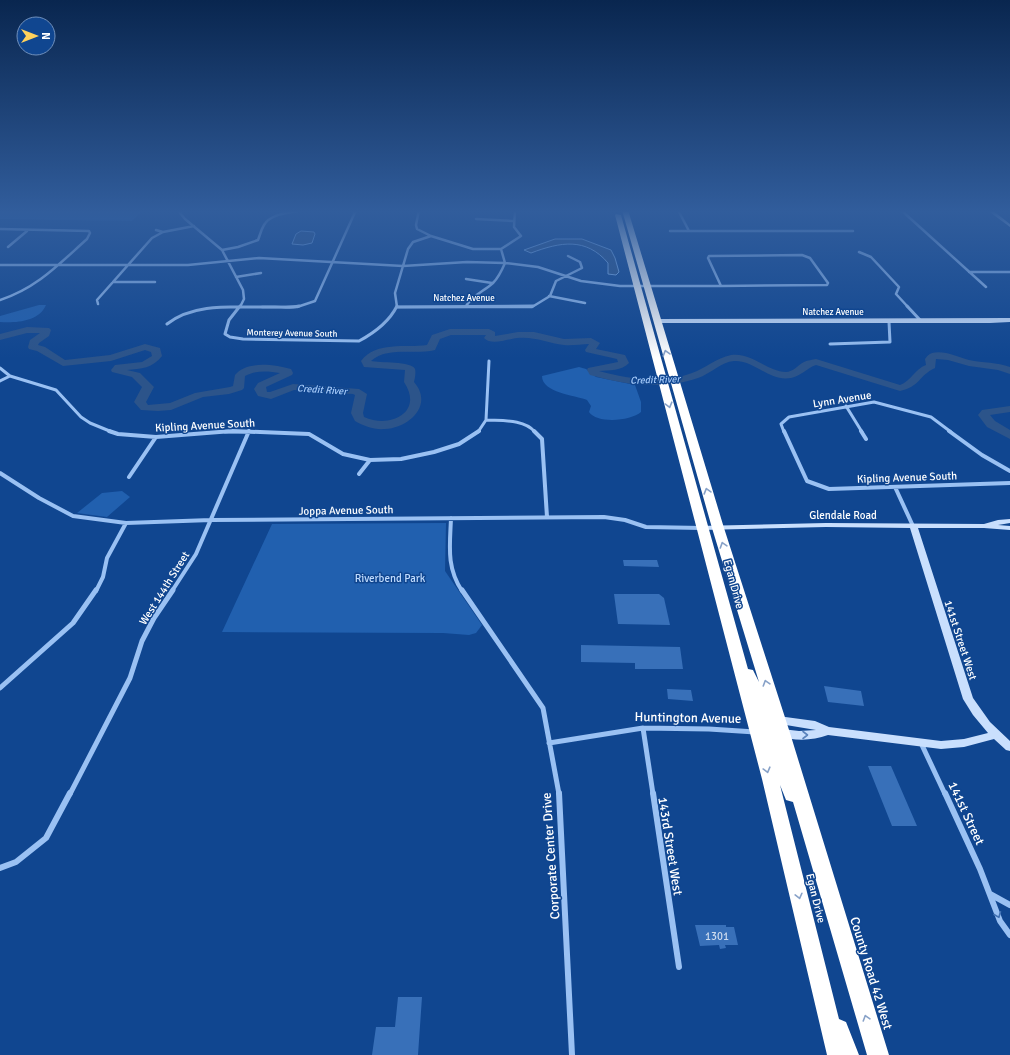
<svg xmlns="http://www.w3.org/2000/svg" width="1010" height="1055" font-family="Signika,sans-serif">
<rect width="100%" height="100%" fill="#104690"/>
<!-- green -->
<path fill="#2160af" d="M0,210H143L132,221L0,219Z
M39,305H46C39,322 15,323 0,322V316Z
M579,367L586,369L596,377L635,385L641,402V412C631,421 597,424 589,412L591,406L587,400C575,395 542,393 542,376Z
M122,491L130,497L107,517L77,513L102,493Z
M446,523L445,571L482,625L476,633L469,635L443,633L222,632L272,524Z"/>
<!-- water -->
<path fill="#2c548a" stroke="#8bbcf7" d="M301,231L314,232L315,234L312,243L303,245L292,244L296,234Z
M555,239H582L611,250L615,258L619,272L616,275L608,274V263C586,237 560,242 531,253L524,250Z"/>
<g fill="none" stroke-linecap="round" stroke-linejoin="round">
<!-- river -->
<path fill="#2c548a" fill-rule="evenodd" d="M27,327L49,328L51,330L49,336L39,343L38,345L45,347L65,360L110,355L145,344L160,348L162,356C153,368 141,369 127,370L140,373L154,387L146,402L148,405L170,403L195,393L230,387L233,386L235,375C247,360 275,365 291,369L293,373L292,375L266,387L267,392H270L293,384L359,389L367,394L363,413L364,417C391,429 424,412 404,382L405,370L364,367L361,361C376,341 405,348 427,345L432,335L450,329H489L495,332V336L518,332H534L564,339L591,338L600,343L596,349L625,355L629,363C622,371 609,370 599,371C628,379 663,384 692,373C706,368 716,358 731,355C752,352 766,371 786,372C793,372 798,365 804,362C808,360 812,360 816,359L900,385C911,381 915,369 926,365L925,359C927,356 929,354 932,353C944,350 958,357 969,360C983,363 997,362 1010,367V374L998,370L969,366L948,360L936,359L935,368C918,376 921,386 900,391L816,365C807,368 801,376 791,378C769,382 755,360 734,361C721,362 710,374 698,378C662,390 626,385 590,375L587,370L588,368L618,362L617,359L586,352L585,350L589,344C581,344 572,346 564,345C548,343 534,336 517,338C508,339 491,346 484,338L486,335H451L440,339L435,350C415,355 387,346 371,361C379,363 412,361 415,369C416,372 415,378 414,382C434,405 409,428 385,429C374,430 364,426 355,421L351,413L355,395L353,394L294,390L271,399L258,396L254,389L258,383L280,373C268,371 256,370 245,376L244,388L242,390L229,394L203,397L171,410L158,411L141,410L134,402L142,387L132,377L112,372L111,370L115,365L142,362L152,356L151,352L145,350L111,361L63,366L37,351L29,349L28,347L30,340L40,333H27L0,340V334Z
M1010,406V412L990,415L995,421L1010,430V439L987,427L978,415L982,410Z"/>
</g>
<!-- building -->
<path fill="#3870b9" d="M623,560H657L659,567L624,566Z
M614,594H659L664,598L670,625L618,624Z
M581,645L680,647L683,669H635V663L581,662Z
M824,686L861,691L864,706L828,702Z
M667,689L691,690L693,701L668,699Z
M868,766H891L917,826H892Z
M695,925H726V927H734L738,945H725L726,948L720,949L719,945L700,946Z
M398,997H422L418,1055H372L376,1027H395Z"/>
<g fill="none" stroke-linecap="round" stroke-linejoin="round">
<!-- street-far4 -->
<path stroke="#9ac1f3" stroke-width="2.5" d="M182,210L180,213L185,219L222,250L243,290L244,299L240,307
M678,210L689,231
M901,210L986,287
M989,210H1010
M476,219L513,221
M0,229L89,231L90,233L87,239C59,264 37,288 0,300
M156,230L163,232
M670,231H853
M431,236L473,249H501
M8,247L27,231
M222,250L238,247L258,240C260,235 261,230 264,225C271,213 290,213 302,210
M859,252L871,257L899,287L896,294L908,307
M802,255L810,258L828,283L827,285L721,286L708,258L709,256Z
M0,265H188L259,258L403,266L467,262L505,263L538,267L581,281L620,286H721
M969,272H1010
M236,277L261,273
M466,279L492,283
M113,282H155
M549,296L585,303
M98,304L97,300L152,238L163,232L194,226
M466,306C474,294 483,292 493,283C499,277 502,270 505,263L501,249L521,236L514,227L515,210
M262,307H297L315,301L356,210
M397,307L395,293L408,249L413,242L431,236L417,229L416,225L419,210
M397,307H532L550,296L556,281L582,268L580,262L568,256"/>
<!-- street-far3 -->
<path stroke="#9ac1f3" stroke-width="3" d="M240,306L229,320L225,334L230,337L243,339L359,341C374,333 389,322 397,306
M907,306L921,321
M397,307L533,306
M167,324C196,301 239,308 275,307C283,307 291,308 299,306
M830,344L890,342L889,322
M0,368L10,376L56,390L81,417L90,423L112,432
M0,381L10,376
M846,406L862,432
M486,420C502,421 524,419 535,432
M486,420L489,361
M225,432H247
M478,432L486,420
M784,432L781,424L789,417L874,402L931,417L951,432"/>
<!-- street-far2 -->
<path stroke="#9ac1f3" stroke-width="4" d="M109,431L118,434L156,437L232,431L309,434L343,454L370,460L401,459L434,452L459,444L479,431
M534,431L542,439L547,517
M784,431L807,481L829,489L1010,483
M861,431L866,439
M949,431L982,455L1010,471
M0,473L39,498L73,516L126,523L211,520L604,517L625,520L646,527L702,528
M359,474L370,460
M129,477L156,437
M895,487L913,526
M451,518C450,545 446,567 462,591
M96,591L103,577L107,558L126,523
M172,591L196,554L249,431"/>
<!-- street-far1 -->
<path stroke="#9ac1f3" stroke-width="5" d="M462,590L543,708L559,794
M0,688L73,623L96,590
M643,728L653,794
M549,743L643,728L709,729L755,732
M921,743L945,794
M70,794L130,678L142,641L154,618L173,590"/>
<!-- street -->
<path stroke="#9ac1f3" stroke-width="6" d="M559,793L572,1055
M653,793L679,967
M945,793L980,869L1000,921L1010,935
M0,868L16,862L46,838L70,793
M990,894L1010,905"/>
<!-- secondary -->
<path fill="#c9dffd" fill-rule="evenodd" d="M987,210H992L1010,224V227Z
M1010,318V322L990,323H657L654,321L657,319Z
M1010,519V523L998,525L1010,526V530L984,528H918L973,698L990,722L1010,741V751L1006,750L994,739L964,747L941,749L828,735C812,741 794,741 778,736L777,733L778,730L782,729L799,731L816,730L774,723L773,720L774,717L778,716L815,721L829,727L941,741L964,739L988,733L973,715L963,699L910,528L826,527L702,530L698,528L699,526L826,523L984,524L998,520Z"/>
<!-- highway -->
<path fill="#fff" fill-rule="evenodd" d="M622,210H628L724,528L790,733L889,1055H867L793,802L786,800L780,785L839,1019L846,1022L859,1055H827L762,779L615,215L616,214L621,215L748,669L753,670L759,682L712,528Z"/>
</g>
<!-- one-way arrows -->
<defs><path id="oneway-chevron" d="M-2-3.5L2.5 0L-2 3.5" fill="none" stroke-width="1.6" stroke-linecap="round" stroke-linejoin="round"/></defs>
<g stroke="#88a2c8">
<use href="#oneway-chevron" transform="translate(666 353) rotate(-106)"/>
<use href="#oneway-chevron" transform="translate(669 405) rotate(75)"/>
<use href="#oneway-chevron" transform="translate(707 491) rotate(-106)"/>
<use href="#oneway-chevron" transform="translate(723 545) rotate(-108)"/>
<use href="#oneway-chevron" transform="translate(766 683) rotate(-107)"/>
<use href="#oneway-chevron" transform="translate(767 770) rotate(75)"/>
<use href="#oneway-chevron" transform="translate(799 896) rotate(76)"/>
<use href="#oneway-chevron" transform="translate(866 1018) rotate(-107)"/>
</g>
<use stroke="#5a83bc" href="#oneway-chevron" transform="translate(805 735)"/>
<use stroke="#4071b3" href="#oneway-chevron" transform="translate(998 915) rotate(68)"/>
<!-- sky -->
<linearGradient id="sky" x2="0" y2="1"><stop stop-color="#09264f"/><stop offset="0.59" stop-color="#315d9c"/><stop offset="1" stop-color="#315d9c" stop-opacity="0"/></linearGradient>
<rect width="1010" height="358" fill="url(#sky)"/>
<g text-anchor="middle" stroke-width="3" stroke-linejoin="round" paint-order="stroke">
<!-- far-street labels -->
<g font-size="9" fill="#fff" stroke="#104690">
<text x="464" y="301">Natchez Avenue</text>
<text x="833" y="315">Natchez Avenue</text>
<text transform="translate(292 333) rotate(1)" y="3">Monterey Avenue South</text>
</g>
<!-- far-water labels -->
<g font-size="10" font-style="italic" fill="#a6cbfa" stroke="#104690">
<text transform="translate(655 379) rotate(-2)" y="4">Credit River</text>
<text transform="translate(322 389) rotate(4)" y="4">Credit River</text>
</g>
<!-- street labels -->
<g font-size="11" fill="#fff" stroke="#104690">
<text transform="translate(842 399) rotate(-9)" y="4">Lynn Avenue</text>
<text transform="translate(205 425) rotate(-3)" y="4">Kipling Avenue South</text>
<text transform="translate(907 477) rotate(-2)" y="4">Kipling Avenue South</text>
<text transform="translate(346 510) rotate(-1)" y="4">Joppa Avenue South</text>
<text x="843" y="519">Glendale Road</text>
<text transform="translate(734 584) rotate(75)" y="4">Egan Drive</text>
<text transform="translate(164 588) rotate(-58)" y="4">West 144th Street</text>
<text transform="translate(961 640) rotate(72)" y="4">141st Street West</text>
<text transform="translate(816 898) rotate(76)" y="4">Egan Drive</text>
</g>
<!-- park labels -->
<g font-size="11" fill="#c1dcfe" stroke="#104690">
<text x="390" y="582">Riverbend Park</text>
</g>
<!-- near-number labels -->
<g font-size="11" fill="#cddbee">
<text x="717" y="940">1301</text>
</g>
<!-- near-street labels -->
<g font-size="13" fill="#fff" stroke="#104690">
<text transform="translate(688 717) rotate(1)" y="5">Huntington Avenue</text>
<text transform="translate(967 813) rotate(65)" y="5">141st Street</text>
<text transform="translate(671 846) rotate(81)" y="5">143rd Street West</text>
<text transform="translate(550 856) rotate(-94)" y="5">Corporate Center Drive</text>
<text transform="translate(872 973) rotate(73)" y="5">County Road 42 West</text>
</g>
</g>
<!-- north arrow -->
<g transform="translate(36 36) rotate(90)"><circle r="19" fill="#104690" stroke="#7090bc"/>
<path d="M0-3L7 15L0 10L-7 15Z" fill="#ffd15c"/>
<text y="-6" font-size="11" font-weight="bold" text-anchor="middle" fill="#ffffff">N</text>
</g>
</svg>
